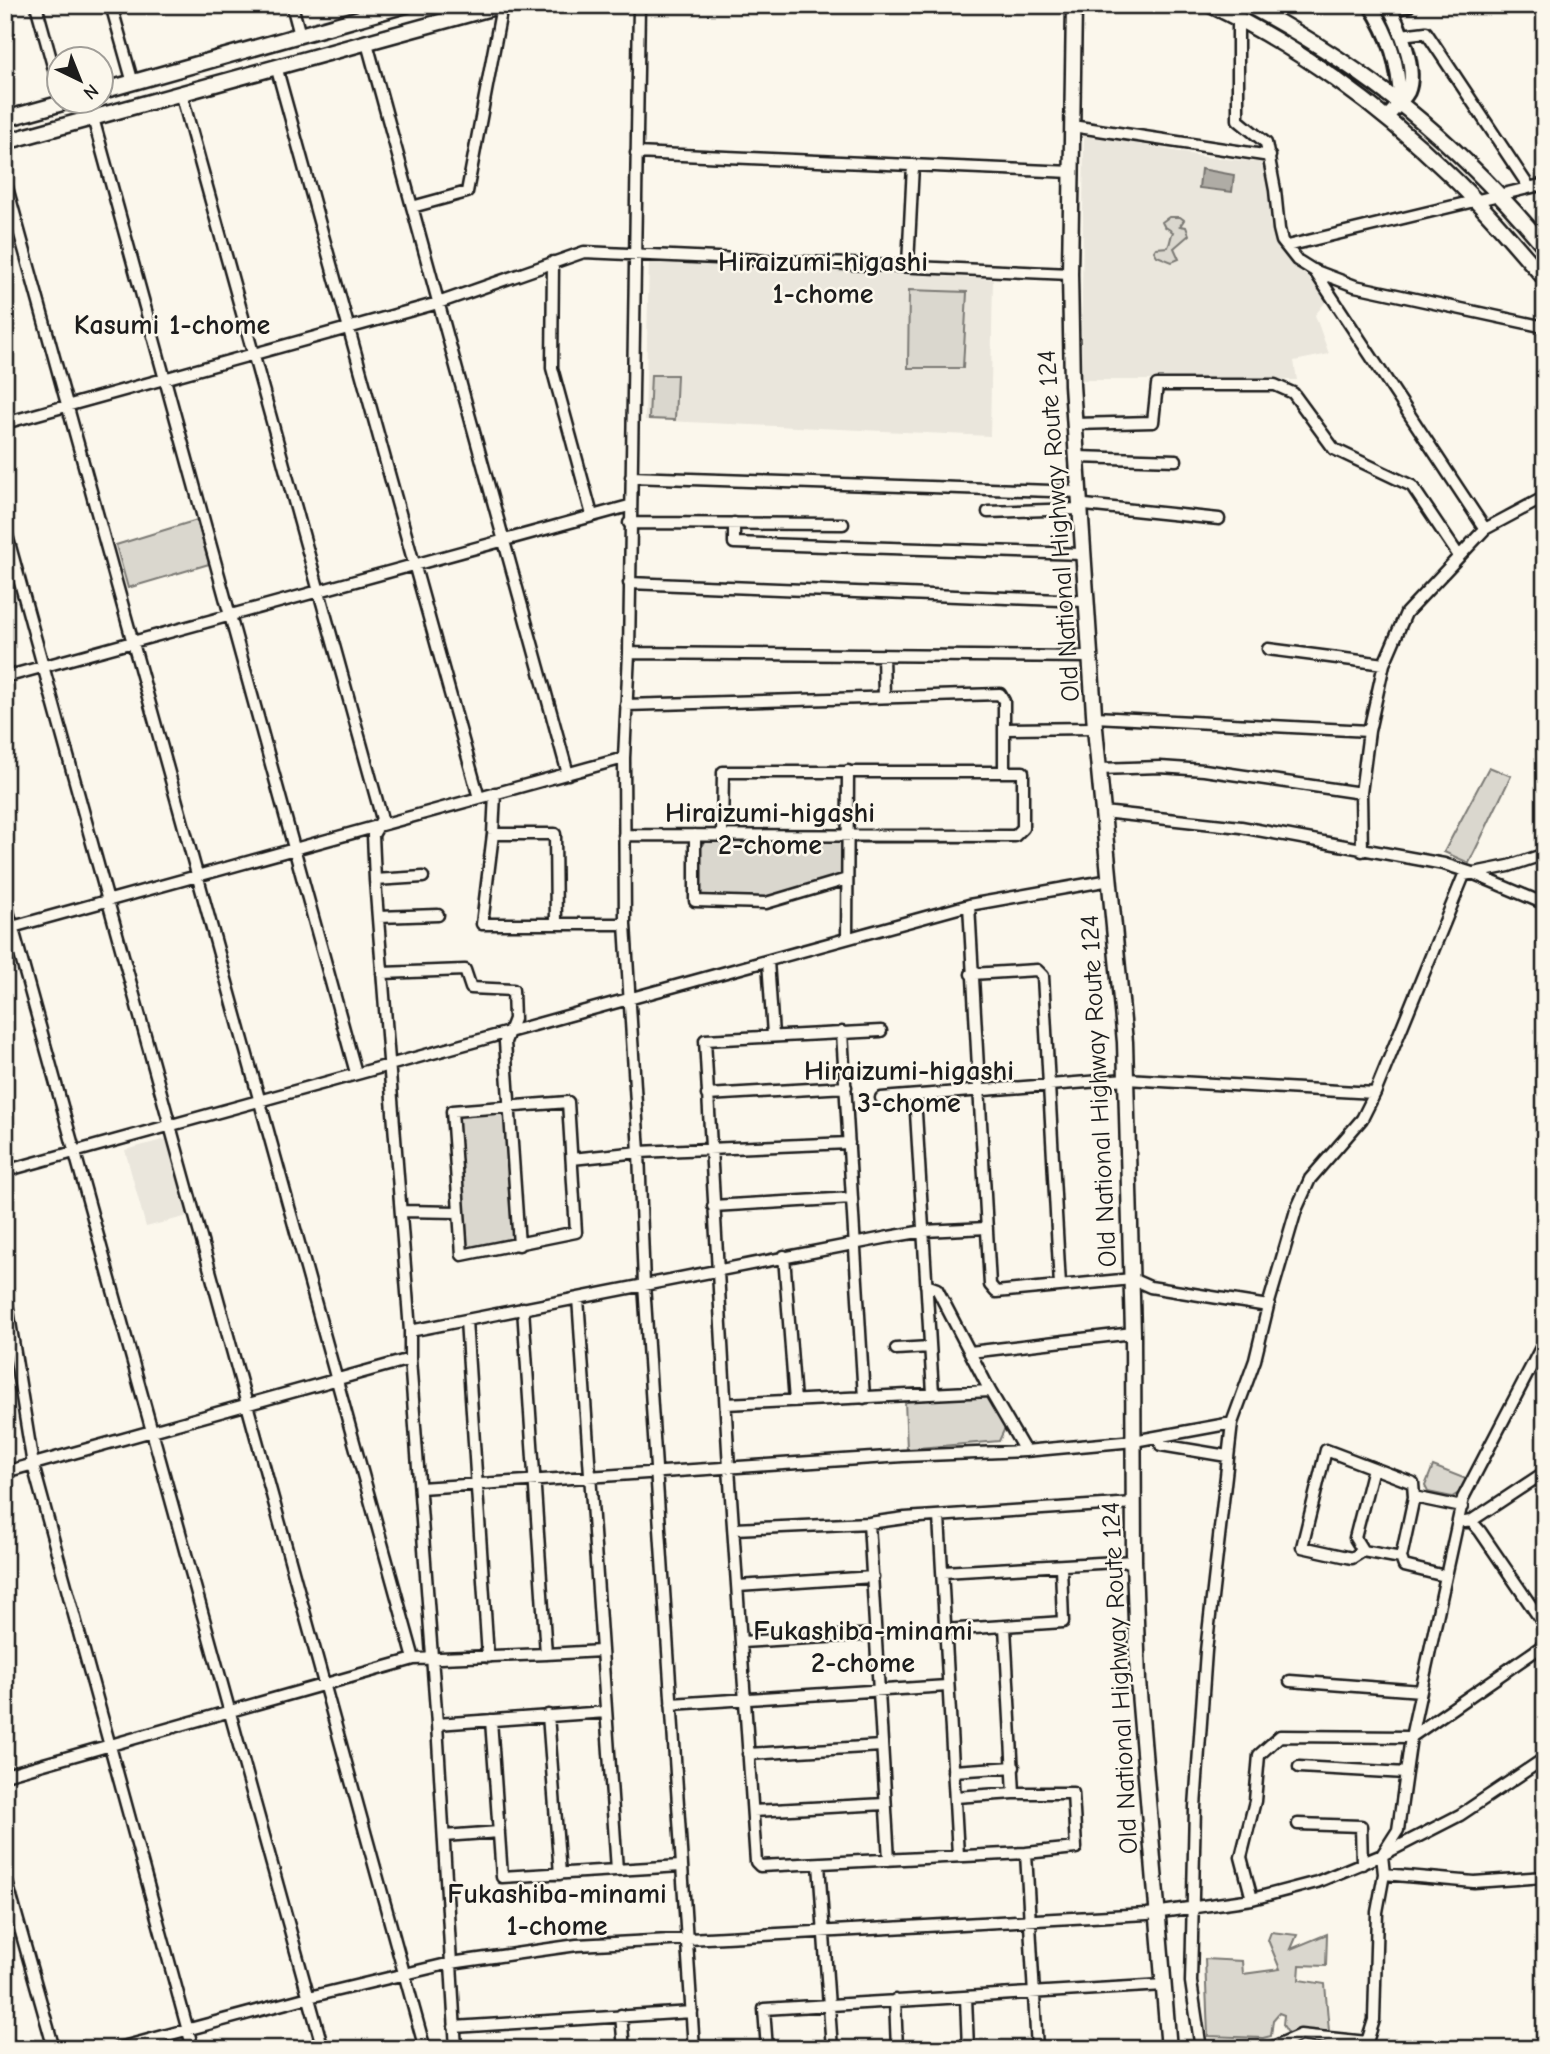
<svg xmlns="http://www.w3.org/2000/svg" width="1550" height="2054" font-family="'Comic Neue',sans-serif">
<rect width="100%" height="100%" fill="#fbf7ec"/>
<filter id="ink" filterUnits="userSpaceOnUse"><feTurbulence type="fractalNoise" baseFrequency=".0143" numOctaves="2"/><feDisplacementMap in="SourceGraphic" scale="14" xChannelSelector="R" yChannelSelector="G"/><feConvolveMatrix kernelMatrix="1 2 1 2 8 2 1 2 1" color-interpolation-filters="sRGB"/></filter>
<g filter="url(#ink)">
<!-- built -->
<path fill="#eae6dc" d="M1084,133L1205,157L1268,163L1282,253L1311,272L1328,299L1315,315L1329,354L1294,361L1297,380H1081Z
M649,261L993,279L990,436L645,420Z
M166,1139L188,1216L146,1227L125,1150Z"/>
<!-- green -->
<path fill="#dad7ce" stroke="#7b7a75" stroke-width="2" d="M1169,217H1180L1184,220L1180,226L1186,227L1189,235L1174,248L1179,259L1172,262L1157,256L1154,251L1156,248L1168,247C1171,242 1170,237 1173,232L1164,226L1162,222Z
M909,290L967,292L963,368H908Z
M651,375H677L675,420L649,419Z
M197,520L209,564L128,588L116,545Z
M1489,767L1511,776L1469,863L1444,852Z
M708,840L839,841L842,844V875L762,898L704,897L700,894V846Z
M504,1112L513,1241L466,1249L456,1114Z
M983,1394L988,1397L1005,1428L999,1441L907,1449L905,1401Z
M1433,1466L1466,1479L1462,1491L1452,1497L1428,1492L1425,1486Z
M1271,1932L1297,1935L1291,1949L1327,1934L1326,1966L1300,1965L1299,1980L1325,1984L1329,2031L1302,2032L1290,2036L1283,2025L1284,2015L1279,2013L1273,2020L1271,2036L1263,2038L1208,2036L1205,1959L1242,1961L1243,1974L1280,1969L1268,1940Z"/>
<!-- water -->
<path fill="#afaca5" stroke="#74726e" stroke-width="2" d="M1201,169L1234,175L1232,192L1199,188Z"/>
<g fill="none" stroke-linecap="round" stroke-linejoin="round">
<!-- minor casing -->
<g stroke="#1c1c1c" stroke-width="15">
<path id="minor" d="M36,5L60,91
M111,5L133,83
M292,5L300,35
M446,5L450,20
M639,5L629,653L624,758L625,924L639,1152L644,1284L694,2049
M1238,20V120L1266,143L1275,190L1279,229L1282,241L1297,260L1313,270L1355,286L1545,327
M1401,35L1426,32L1529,187
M367,43L568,774
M276,66L479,798
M181,93L382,819L373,835L375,880L410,1331V1359L437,1724L456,2049
M93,118L356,1073
M1072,126L1270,156
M636,153L1072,172
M5,180L414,1659
M412,207L467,192L500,17L499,6
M1287,246L1545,184
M553,262L552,368L592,515
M908,265L913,165
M1314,270L1485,529
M5,423L438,303L584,252L1070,274
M1075,424L1153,422L1157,385H1275L1293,393L1334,449L1412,486L1459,556
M1077,457L1176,460
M631,477L1080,492
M988,512L1080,509L1085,505L1219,519
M629,523L843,524
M734,523V543L1083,554
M5,528L425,2049
M629,583L1086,601
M1268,649L1384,664
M629,653L1090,657
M883,655L884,696
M5,677L629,506
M626,705L1000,694L1004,701V771
M1095,717L1369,731
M1004,729L1095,728
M1099,769L1160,767L1204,770L1361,793
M495,793L493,834L482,924H625
M1103,812L1241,827L1444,864L1472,873L1545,904
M493,834H555L556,924
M624,835L1015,836L1023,828V772H723L722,835
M695,835V901L766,903L847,879
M1362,851L1361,793L1369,731L1384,664L1406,613L1485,529L1545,497
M375,880L423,877
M5,900L323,2049
M969,905L990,1285L996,1292L1132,1279L1150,1287L1268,1306
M378,917L438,915
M5,929L624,758
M847,938L848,771
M768,961L773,1035
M382,973L465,970L471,988L513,990L514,1019L505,1042L519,1245
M971,974L1037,970L1043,976L1060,1286
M881,1031L705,1040L729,1468L756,1862L760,1866L1026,1853L1076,1848L1073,1793H1014
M842,1032L864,1398
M707,1095L846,1087
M915,1096L933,1393
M881,1098L1126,1079L1375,1093
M568,1102L576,1232L462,1255L452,1111Z
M572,1159L639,1152L849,1143
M5,1171L969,905L1110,880
M713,1206L852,1198
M402,1211L458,1212
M784,1256L795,1401
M926,1285L937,1289L990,1391L1025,1451
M5,1291L33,1465L193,2049
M578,1298L617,1870
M466,1320L488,1657
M410,1331L889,1237L924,1231L987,1228
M896,1349L930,1347
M970,1352L1133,1333
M726,1404L990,1391
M1159,1437L1161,1445L1227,1456
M5,1472L410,1359
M420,1488L903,1456L1025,1451L1134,1441L1232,1423
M1414,1497L1413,1483L1326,1450L1302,1547L1352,1558L1363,1551L1401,1558L1414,1497L1462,1507
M939,1517L958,1855
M1471,1521L1480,1531L1545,1626
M1465,1522L1471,1521L1545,1472
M869,1523L889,1860
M735,1529L869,1523L905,1518L1134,1503
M1363,1551L1355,1538L1373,1468
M1401,1558L1404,1566L1445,1576
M943,1572L1134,1561
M738,1586L873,1577
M944,1630L1063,1622L1061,1566
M741,1642L876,1634
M546,1654L601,1651
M1290,1681L1421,1691
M671,1704L947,1686
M548,1715L560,1874
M491,1720L502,1877L681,1866
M437,1724L606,1712
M748,1754L881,1746
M1299,1767L1406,1773
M953,1771L1014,1767
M5,1775L414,1659L546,1654L523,1308
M955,1797L1014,1793L1005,1627
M753,1811L885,1804
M1298,1824L1361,1826L1362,1864
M444,1836L499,1832
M1026,1853L1037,2049
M819,1864L832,2049
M1384,1874L1474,1882L1545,1877
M5,1875L54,2049
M1252,1899L1241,1857L1255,1801L1259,1755L1280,1736L1411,1737L1545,1644
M966,1997L968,2049
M895,2000L897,2049
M621,2015L624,2049
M454,2027L692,2012
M115,2049L309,1997L451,1963L577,1945L1147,1914L1252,1899L1317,1882L1382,1855L1460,1815L1545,1758
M767,2049L764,2009L1164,1985
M1201,2049L1191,1982L1195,1807L1206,1651L1232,1423L1255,1360L1268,1306L1296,1210L1310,1179L1362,1119L1375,1093L1464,875L1509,866L1545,854
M1268,2049L1300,2035L1367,2042
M1371,2049L1367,2042L1374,2020L1377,1912L1384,1874L1382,1855L1398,1830L1411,1737L1463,1498L1545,1340"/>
</g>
<!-- major casing -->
<g stroke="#1c1c1c" stroke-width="18">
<path id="major" d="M1370,5C1390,36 1399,65 1400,101
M1390,8L1408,5
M1386,118C1393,110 1403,101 1408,92C1418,69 1399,25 1388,5"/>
</g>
<!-- highway casing -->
<g stroke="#1c1c1c" stroke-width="19">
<path id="highway" d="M1074,5L1070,274L1072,385L1095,728L1125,1042L1133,1333L1134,1561L1138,1681L1169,2049
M1210,5C1296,45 1380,107 1448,173C1483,206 1514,243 1545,279
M1248,5C1368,69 1458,142 1545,247
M102,91L406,5
M5,119L66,102
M5,142L502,5"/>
</g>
<!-- minor -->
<use href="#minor" stroke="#fbf7ec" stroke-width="10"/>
<!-- major -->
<use href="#major" stroke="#fbf7ec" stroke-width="12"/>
<!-- highway -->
<use href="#highway" stroke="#fbf7ec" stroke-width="14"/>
</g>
</g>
<g text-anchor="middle" stroke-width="5" stroke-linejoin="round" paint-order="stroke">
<!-- street labels -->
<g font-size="26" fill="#1c1c1c" stroke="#fbf7ec">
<text transform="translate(1058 526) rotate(-94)" y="9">Old National Highway Route 124</text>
<text transform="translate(1098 1091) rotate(-93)" y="9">Old National Highway Route 124</text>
<text transform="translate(1119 1678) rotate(-93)" y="9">Old National Highway Route 124</text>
</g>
<!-- neighbourhood labels -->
<g font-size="28" font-weight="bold" fill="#1c1c1c" stroke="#fbf7ec">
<text x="823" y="271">Hiraizumi-higashi<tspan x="823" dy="32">1-chome</tspan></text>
<text x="172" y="334">Kasumi 1-chome</text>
<text x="770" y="822">Hiraizumi-higashi<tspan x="770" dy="32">2-chome</tspan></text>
<text x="909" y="1080">Hiraizumi-higashi<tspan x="909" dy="32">3-chome</tspan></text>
<text x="863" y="1640">Fukashiba-minami<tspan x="863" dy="32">2-chome</tspan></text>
<text x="557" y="1903">Fukashiba-minami<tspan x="557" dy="32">1-chome</tspan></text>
</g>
</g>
<!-- margin -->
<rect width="1550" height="2054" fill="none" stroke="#fbf7ec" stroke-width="28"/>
<rect x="14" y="14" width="1522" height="2026" fill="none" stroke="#1c1c1c" stroke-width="2.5" filter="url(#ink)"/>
<!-- north arrow -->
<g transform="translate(80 80) rotate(137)"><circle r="33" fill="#fbf7ec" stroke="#a29f99" stroke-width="2"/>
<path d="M0-5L12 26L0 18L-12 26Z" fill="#1c1c1c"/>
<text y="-10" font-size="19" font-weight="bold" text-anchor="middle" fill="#1c1c1c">N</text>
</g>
</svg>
